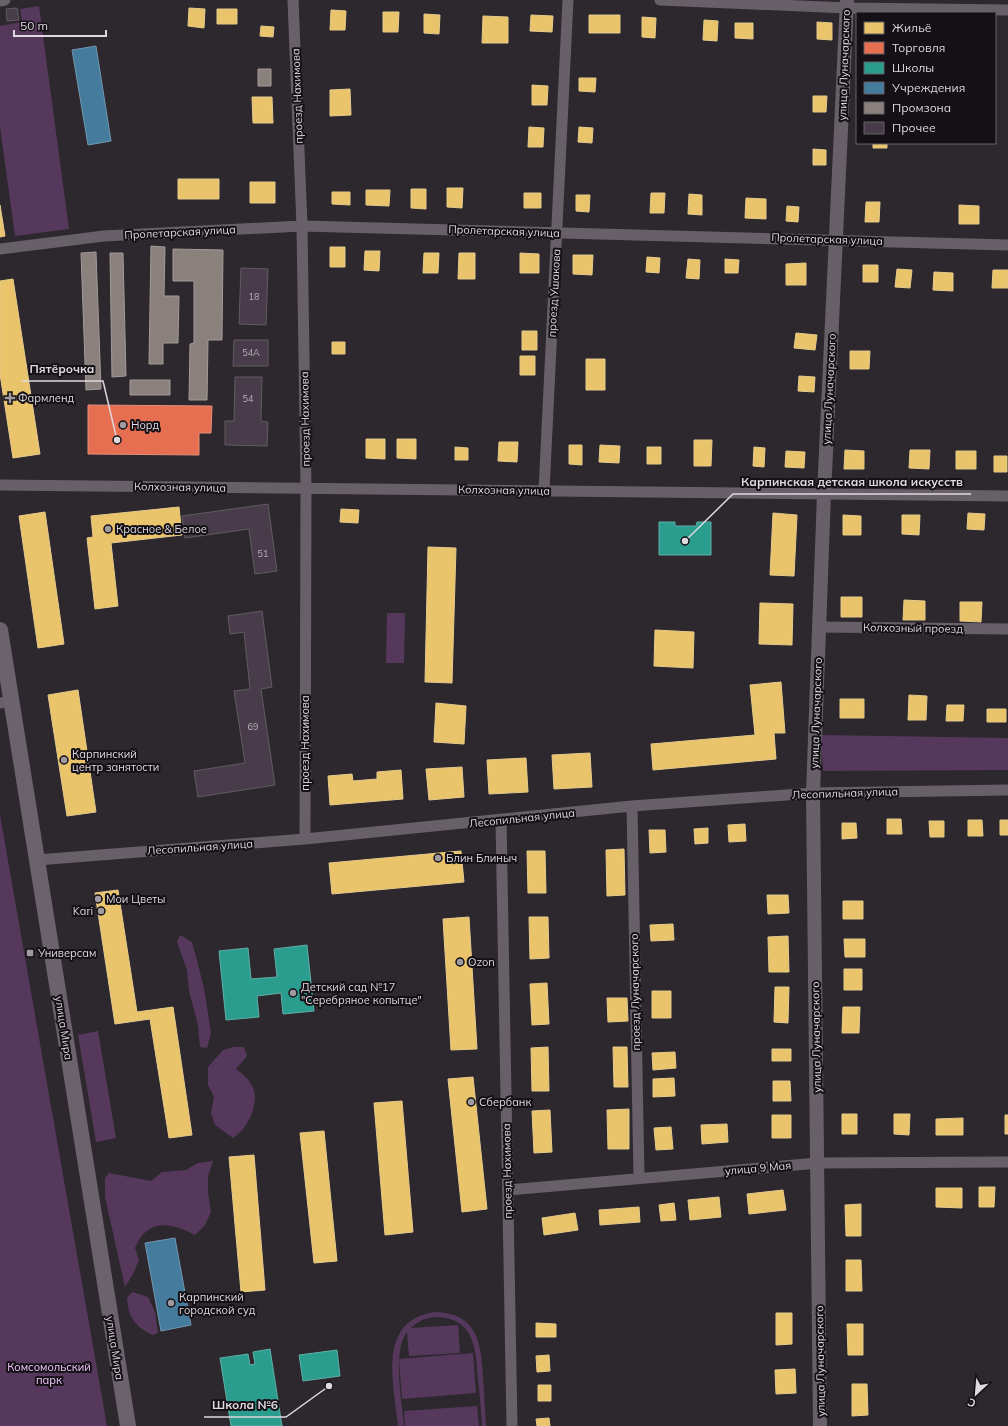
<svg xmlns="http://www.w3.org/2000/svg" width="1008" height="1426" font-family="Mulish,sans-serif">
<rect width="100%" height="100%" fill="#2d282d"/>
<!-- green -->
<path fill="#56385c" d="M39,6L69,229L15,236L0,127V26L22,22L20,9Z
M387,613H405L404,663H386Z
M821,735L1008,738V770L823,771Z
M0,815L107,1426H0Z
M180,935L192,942L204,988L211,1033L207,1048L200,1047L198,1025L189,991L187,970L177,942Z
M98,1031L116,1138L96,1142L78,1035Z
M234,1047H244L247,1056L236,1069C245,1075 255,1085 255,1097C255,1112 245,1131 233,1138L215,1125L211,1113L214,1097L208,1085V1067L223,1050Z
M213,1161L208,1176V1192L211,1212L205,1225L195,1235C171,1222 147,1218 135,1248L139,1260L133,1274L125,1287L105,1197V1178L109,1173L151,1181L162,1172L186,1170L198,1163Z
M132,1292L148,1297L155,1312L158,1333L153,1335C135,1327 128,1317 127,1298Z
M435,1312C477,1313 481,1342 483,1377C484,1393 485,1410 486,1426H482C481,1411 480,1395 478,1380C476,1354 476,1323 445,1318C432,1315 420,1319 411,1328L458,1325L460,1353L409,1356L407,1332C392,1351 402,1402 404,1426H398C394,1384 376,1320 435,1312Z
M473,1353L476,1393L402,1399L399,1359Z
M477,1406L479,1426H405L404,1411Z"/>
<!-- homes -->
<path fill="#e9c46a" stroke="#e6ca8d" d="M189,8L205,9L204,28L188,26Z
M217,9H237V24H217Z
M331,10L346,11L345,30H330Z
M383,12H399L398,32H383Z
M424,14L440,15L439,34L424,33Z
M531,15L553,16L552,32L530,31Z
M589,15H620V33H589Z
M483,16L508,17V43H482Z
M642,17L656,18L655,38L642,37Z
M704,20L718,21L717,41L703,40Z
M817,22L832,23V40L817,39Z
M735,23H753V39L735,38Z
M261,26L274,27L273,37L260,36Z
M579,78H596L595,92L579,91Z
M532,85L548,86L547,105H532Z
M350,89L351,115L330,116V90Z
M813,96H827L826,112H813Z
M252,97H272L273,123H253Z
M529,127L544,128L543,147H528Z
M579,127L593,128L592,143L578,142Z
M873,143H887V148H873Z
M813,149L826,150V165H813Z
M178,179H219V199H178Z
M250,182H275V203H250Z
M447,188H463L462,208L447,207Z
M411,189H426V209L411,208Z
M366,190H390L389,206L366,205Z
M332,192H350V205L332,204Z
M524,193H541V208H524Z
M651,193H665L664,213H650Z
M689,194L702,195V215L688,214Z
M576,195H590L589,212L576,211Z
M746,198L766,199V219L745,218Z
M866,202H880L879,222H865Z
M0,205L5,236L0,237Z
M959,205L979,206V224H959Z
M787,206L799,207L798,222L786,221Z
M330,247H345V267H330Z
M365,251H380L379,271L364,270Z
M424,253H439L438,273H423Z
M459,253H475V279H458Z
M520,253L539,254V273H520Z
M573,255H593L592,275L573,274Z
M647,257L660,258L659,273L646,272Z
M688,259L700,260L699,279L686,278Z
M725,259L739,260L738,273H725Z
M806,263V285H786V264Z
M863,265H878V282H863Z
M897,269L912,270L910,288L895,287Z
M993,270H1008V288H992Z
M934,272L953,273V291L933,290Z
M13,279L40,454L13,458L0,374V281Z
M522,331H537V350H522Z
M796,333L817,335L815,350L794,348Z
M332,342H345V354H332Z
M850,351H870L869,369H850Z
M520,356H535V375H520Z
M586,359H605V390H586Z
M799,376L815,377L814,392L798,391Z
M366,439H385V459L366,458Z
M397,439H416V459L397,458Z
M694,440H712L711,466H694Z
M499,442H518L517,462L498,461Z
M569,445H582V465L569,464Z
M600,445L620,446L619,463L599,462Z
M455,447L468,448V460H455Z
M647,447H661V464H647Z
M754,447L765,448L764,467L753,466Z
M845,450L864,451V469H844Z
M910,450H930L929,469L909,468Z
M786,451L805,452L804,468L785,467Z
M956,451H976V469H956Z
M994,456H1007V472H994Z
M179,507L182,535L111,543L118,606L95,609L87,538L93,537L91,516Z
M341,509L359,510L358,523L340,522Z
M45,512L64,644L38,648L19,516Z
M773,513L797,515L794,576L770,575Z
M968,513L985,514L984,530L967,529Z
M843,515L861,516V535H843Z
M902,515H920L919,535L902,534Z
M428,547L456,548L452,683L425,682Z
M841,597H862V617H841Z
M904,600L925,601V620H903Z
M960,602H982L981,622L960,621Z
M760,603L793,604L792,645L759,644Z
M655,630L694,632L693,668L654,666Z
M781,682L785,733H774L776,759L653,770L651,744L755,735L750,685Z
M78,690L96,812L67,816L48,695Z
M909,695L927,696L926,720H908Z
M840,699H864V718H840Z
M436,703L466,706L464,744L434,742Z
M947,705H964L963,721H946Z
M987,709H1006V722H987Z
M590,753L592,787L554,789L552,755Z
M526,758L528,792L489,794L487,760Z
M462,767L464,797L429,800L426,769Z
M401,770L403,799L330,805L328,776L352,774L353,781L377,779V772Z
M887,819H901L902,834H887Z
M968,820H982L983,836H968Z
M1000,820H1008V835H1000Z
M929,821H944V837H930Z
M842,823H856L857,838L842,839Z
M745,824L746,841L729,842L728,825Z
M708,828V843L695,844L694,829Z
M649,830H665L666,852L650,853Z
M624,849L625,895L607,896L606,850Z
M461,851L464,882L332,894L329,863Z
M527,851H545L546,893H528Z
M118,890L137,1012L173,1007L192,1135L169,1138L150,1019L115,1024L95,893Z
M767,895H788L789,913L768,914Z
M843,901H863V919H843Z
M469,917L477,1049L451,1050L443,919Z
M529,917H548L549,958L530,959Z
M673,924L674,940L651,941L650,925Z
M788,936L789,972H769L768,937Z
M844,939H865V957H845Z
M844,969H862V990H844Z
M547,983L549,1024L532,1025L530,984Z
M775,987H789L788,1023L774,1022Z
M652,991H671V1018H652Z
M607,998H627L628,1021L608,1022Z
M843,1007H860L859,1033H842Z
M548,1047L549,1091H532L531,1048Z
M613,1047H627L628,1087H614Z
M772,1049H791V1061H772Z
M675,1052L676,1068L653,1070L652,1053Z
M473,1077L487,1209L462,1212L448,1079Z
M674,1078L675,1096L653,1097V1079Z
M773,1081H790L791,1101H773Z
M402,1101L413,1232L385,1235L374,1103Z
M629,1109V1149H608L607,1110Z
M550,1110L552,1152L534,1153L532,1111Z
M842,1114H857V1134H842Z
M894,1114H910L909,1135L894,1134Z
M772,1115H791V1138H772Z
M1005,1115H1008V1134H1005Z
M963,1118V1135H936V1119Z
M727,1124L728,1142L702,1144L701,1125Z
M671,1127L673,1149L656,1150L654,1128Z
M324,1131L337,1261L314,1263L300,1133Z
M254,1155L265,1290L241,1292L229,1157Z
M979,1187H995L994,1207H979Z
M936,1188H962V1208L936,1207Z
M783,1190L786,1210L749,1214L747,1194Z
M719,1197L721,1217L690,1220L688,1200Z
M674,1203L676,1220L661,1221L659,1205Z
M861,1204V1236H846L845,1205Z
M639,1207L640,1222L600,1225L599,1210Z
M575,1213L578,1230L544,1235L542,1218Z
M846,1260H861L862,1291H846Z
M776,1313H792V1344L776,1345Z
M536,1323L556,1324V1337H536Z
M847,1324H863V1355H848Z
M549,1355L550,1371L537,1372L536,1356Z
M795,1369L796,1393L776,1394L775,1370Z
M852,1384H867L868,1415L852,1416Z
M538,1385H551V1401H538Z
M549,1418L550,1426H537L536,1419Z"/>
<!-- shops -->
<path fill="#e76f51" stroke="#e48e7c" d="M88,405L212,406L211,433H199V455L88,454Z"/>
<!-- schools -->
<path fill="#2a9d8f" stroke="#60afa7" d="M659,522H675V526H696L697,522H711V555H659Z
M307,945L314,1011L283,1014L281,993L257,996L259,1017L226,1020L219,951L248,948L251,979L277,977L274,949Z
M270,1349L282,1426H231L220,1358L248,1354L250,1365L255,1364L253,1352Z
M337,1350L340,1376L303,1381L299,1355Z"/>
<!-- public -->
<path fill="#457b9d" stroke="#7397b1" d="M96,46L111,141L88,145L72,50Z
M175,1238L191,1325L161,1331L145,1243Z"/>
<!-- industry -->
<path fill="#8a817c" stroke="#a39b9a" d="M258,69H271V86H258Z
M151,246L165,247L164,296H179L178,343H163V364H149Z
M173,249L223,250L222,340H208L207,400H189L190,344L194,343V281H173Z
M96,252L101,389L86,390L81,253Z
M110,253H123L126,376L112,377Z
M130,380H170V395H130Z"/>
<!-- building -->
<path fill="#483c4a" stroke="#615c61" d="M17,8L19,20L7,21L6,9Z
M241,268L268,269L266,325L239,324Z
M234,340H268V366H233Z
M235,377H262L261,421L268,422L267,446L225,445V421H234Z
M268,504L277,571L255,574L249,529L185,538L182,516Z
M262,611L272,687L261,689L275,785L198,797L194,771L245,763L234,691L250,689L244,632L230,634L228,616Z"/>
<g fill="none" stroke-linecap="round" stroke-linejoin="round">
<!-- minor -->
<path stroke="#686069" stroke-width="11" d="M293,0L302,226L306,488L305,839
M660,0L847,8L1008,10
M0,1L5,0
M0,249L104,236L302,226L1008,245
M0,485L1008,496
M544,491L568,0
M819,627L1008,629
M0,703L11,701
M632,806L639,1177
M501,820L512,1426
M37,860L305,839L632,806L813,793L1008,790
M508,1190L818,1163L1008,1162"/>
<!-- tertiary -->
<path stroke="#686069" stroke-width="14" d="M820,1426L813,793L824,494L847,0"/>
<!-- secondary -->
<path stroke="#6b626d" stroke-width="16" d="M0,630L128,1426"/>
</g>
<!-- markers -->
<g fill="#a09aa1" stroke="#141015" stroke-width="1.5">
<path d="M8 392h4v4h4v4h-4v4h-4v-4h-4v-4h4z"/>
<circle cx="123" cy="425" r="4"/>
<circle cx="108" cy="529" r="4"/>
<circle cx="64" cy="760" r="4"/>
<circle cx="438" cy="858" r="4"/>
<circle cx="98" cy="899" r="4"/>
<circle cx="101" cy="911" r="4"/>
<rect x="26" y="949" width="8" height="8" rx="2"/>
<circle cx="460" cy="962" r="4"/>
<circle cx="293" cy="993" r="4"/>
<circle cx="471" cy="1102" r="4"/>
<circle cx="171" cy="1303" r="4"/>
</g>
<g text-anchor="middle" stroke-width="4" stroke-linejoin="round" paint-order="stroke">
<!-- number labels -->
<g font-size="9" fill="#b8b1ba">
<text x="254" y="300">18</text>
<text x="251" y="356">54А</text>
<text x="248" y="402">54</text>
<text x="263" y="557">51</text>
<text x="253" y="730">69</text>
</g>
<!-- street labels -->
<g font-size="11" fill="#ded8df" stroke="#141015">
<text transform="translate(844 65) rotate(-88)" y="4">улица Луначарского</text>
<text transform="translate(297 96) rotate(-92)" y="4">проезд Нахимова</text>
<text transform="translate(504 231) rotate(2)" y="4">Пролетарская улица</text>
<text transform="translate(180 232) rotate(-3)" y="4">Пролетарская улица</text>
<text transform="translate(827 239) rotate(2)" y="4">Пролетарская улица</text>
<text transform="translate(554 293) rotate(-87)" y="4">проезд Ушакова</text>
<text transform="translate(829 389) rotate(-87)" y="4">улица Луначарского</text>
<text transform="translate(305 419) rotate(-91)" y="4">проезд Нахимова</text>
<text transform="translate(180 487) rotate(1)" y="4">Колхозная улица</text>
<text transform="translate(504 490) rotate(1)" y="4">Колхозная улица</text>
<text transform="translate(913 628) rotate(1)" y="4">Колхозный проезд</text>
<text transform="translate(816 713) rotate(-88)" y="4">улица Луначарского</text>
<text transform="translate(305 743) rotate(-90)" y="4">проезд Нахимова</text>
<text transform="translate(845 793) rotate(-2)" y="4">Лесопильная улица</text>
<text transform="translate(522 818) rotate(-6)" y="4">Лесопильная улица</text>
<text transform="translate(200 847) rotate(-4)" y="4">Лесопильная улица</text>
<text transform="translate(635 992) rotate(-91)" y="4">проезд Луначарского</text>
<text transform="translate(64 1028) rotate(81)" y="4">улица Мира</text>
<text transform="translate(816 1037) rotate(-91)" y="4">улица Луначарского</text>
<text transform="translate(758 1168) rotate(-5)" y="4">улица 9 Мая</text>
<text transform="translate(507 1171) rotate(-91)" y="4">проезд Нахимова</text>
<text transform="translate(115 1348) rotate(81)" y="4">улица Мира</text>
<text transform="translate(820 1361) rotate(-91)" y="4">улица Луначарского</text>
</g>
<!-- poi labels -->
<g font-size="11" fill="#ded8df" stroke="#141015" text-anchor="start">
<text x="18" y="402">Фармленд</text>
<text x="131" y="429">Норд</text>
<text x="116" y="533">Красное &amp; Белое</text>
<text x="72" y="758">Карпинский<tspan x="72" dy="13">центр занятости</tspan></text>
<text x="446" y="862">Блин Блиныч</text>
<text x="106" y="903">Мои Цветы</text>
<text x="93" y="915" text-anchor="end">Kari</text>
<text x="38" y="957">Универсам</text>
<text x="468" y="966">Ozon</text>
<text x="301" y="991">Детский сад №17<tspan x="301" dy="13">"Серебряное копытце"</tspan></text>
<text x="479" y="1106">Сбербанк</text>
<text x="179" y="1301">Карпинский<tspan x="179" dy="13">городской суд</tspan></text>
</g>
<!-- park labels -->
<g font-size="11" fill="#f4c8fd" stroke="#141015">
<text x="49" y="1371">Комсомольский<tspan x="49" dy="13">парк</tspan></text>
</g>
</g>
<!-- callouts -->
<path fill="none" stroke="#ded8df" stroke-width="1.5" d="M117 440L103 381H22M685 541L733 494H971M329 1386L286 1417H204"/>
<g fill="#ded8df" stroke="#141015" stroke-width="1.5">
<circle cx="117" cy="440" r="4"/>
<circle cx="685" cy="541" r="4"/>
<circle cx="329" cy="1386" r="4"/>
</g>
<g font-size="12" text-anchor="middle" font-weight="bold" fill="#ded8df" stroke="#141015" stroke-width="4" stroke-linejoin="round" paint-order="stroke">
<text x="62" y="373">Пятёрочка</text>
<text x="852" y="486">Карпинская детская школа искусств</text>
<text x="245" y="1409">Школа №6</text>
</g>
<!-- legend -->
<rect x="856" y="12" width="140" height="132" fill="#141015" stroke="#656066"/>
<rect x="864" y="22" width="20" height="12" fill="#e9c46a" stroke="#656066"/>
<text x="892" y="32" font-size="12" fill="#ded8df">Жильё</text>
<rect x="864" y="42" width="20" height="12" fill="#e76f51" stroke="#656066"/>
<text x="892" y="52" font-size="12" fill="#ded8df">Торговля</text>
<rect x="864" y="62" width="20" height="12" fill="#2a9d8f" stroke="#656066"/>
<text x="892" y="72" font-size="12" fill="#ded8df">Школы</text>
<rect x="864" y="82" width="20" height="12" fill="#457b9d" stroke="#656066"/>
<text x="892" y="92" font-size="12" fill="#ded8df">Учреждения</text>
<rect x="864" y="102" width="20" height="12" fill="#8a817c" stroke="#656066"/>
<text x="892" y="112" font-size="12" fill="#ded8df">Промзона</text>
<rect x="864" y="122" width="20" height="12" fill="#483c4a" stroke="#656066"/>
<text x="892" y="132" font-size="12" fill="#ded8df">Прочее</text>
<!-- north arrow -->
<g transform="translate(976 1394) rotate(206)" stroke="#141015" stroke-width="3" paint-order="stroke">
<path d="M0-3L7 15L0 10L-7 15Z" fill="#ded8df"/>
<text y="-6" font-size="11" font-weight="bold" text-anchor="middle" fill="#ded8df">С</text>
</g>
<!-- scale -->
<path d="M14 30v6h92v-6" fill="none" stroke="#ded8df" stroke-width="2"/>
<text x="20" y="30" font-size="12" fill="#ded8df" stroke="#141015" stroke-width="3" paint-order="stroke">50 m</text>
</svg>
